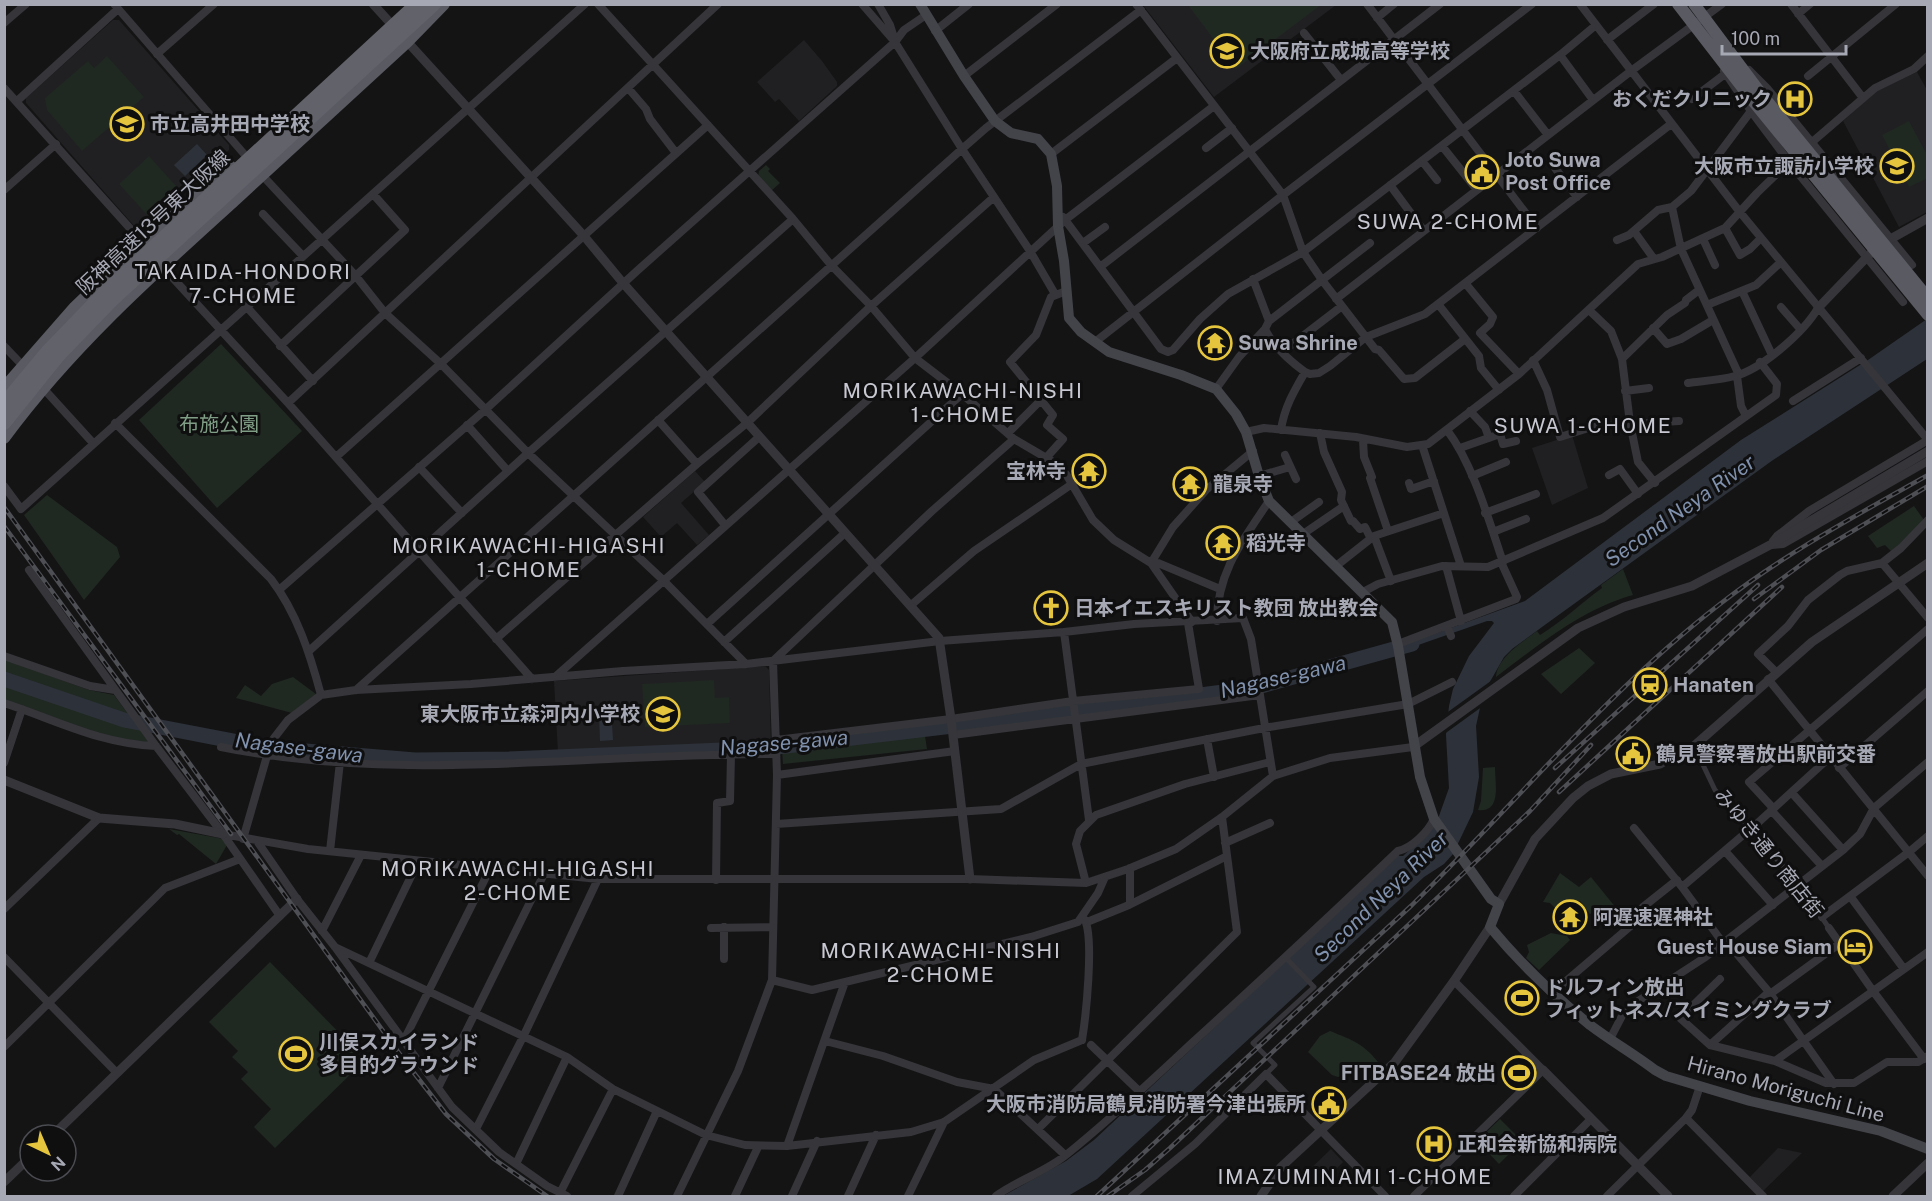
<svg xmlns="http://www.w3.org/2000/svg" width="1932" height="1201" font-family="'Public Sans','Noto Sans JP',sans-serif">
<rect width="100%" height="100%" fill="#141415"/>
<!-- built -->
<path fill="#202022" d="M1143,5H1336L1214,97Z
M113,20H119L229,145V150L142,229L136,228L26,103V98Z
M804,40L822,61L837,82V86L799,121L779,99L775,102L757,82Z
M1917,72L1927,90V212L1899,227L1843,121L1876,91Z
M1572,435L1588,488L1552,505L1532,448Z
M695,471L705,482L681,503L709,535L697,545L677,523L661,537L643,517Z
M765,666L769,670L771,746L558,753L554,681Z
M1778,1148L1802,1153L1763,1191L1750,1177Z
M1331,1149L1343,1162L1319,1186L1306,1173Z"/>
<!-- green -->
<path fill="#202822" d="M1188,5H1321L1236,69Z
M107,56L144,97L82,151L47,110L45,98L88,61L94,68Z
M1909,121L1927,155L1928,178L1909,187L1882,135Z
M149,156L178,188L148,216L119,184Z
M766,165L770,169L768,171L780,183L771,191L758,177L759,171Z
M221,344L302,431L217,508L139,420Z
M47,495L117,547L120,557L84,600L24,515Z
M1914,506L1924,520L1892,552L1885,545L1877,548L1868,536Z
M1623,569L1633,595C1580,610 1539,645 1496,677C1497,658 1522,642 1537,631L1540,635C1563,621 1581,603 1602,588L1601,585Z
M1579,648L1595,663L1561,694L1541,674Z
M4,659L89,690L114,695L149,742C99,741 50,717 5,700Z
M293,677L316,694L292,713L236,698L245,685L261,696L272,684Z
M714,680L715,698L729,697L730,723L645,727L642,684Z
M925,736L927,749L783,764L782,750Z
M1495,767C1495,783 1502,813 1478,810L1481,801L1483,768Z
M169,829L224,839L227,845L216,864L179,834L177,835Z
M1560,873L1579,887L1591,877L1617,909L1603,908L1590,914L1580,901L1559,912L1550,903L1543,902Z
M1551,933L1567,936L1570,940L1539,970L1526,958L1529,952L1527,945Z
M270,962L358,1052L357,1068L275,1148L254,1127L271,1109L241,1079L248,1072L232,1057L238,1051L209,1022Z
M1330,1031C1352,1040 1363,1043 1378,1062L1338,1077L1332,1075L1308,1052L1320,1036Z
M1500,1119L1522,1141L1499,1164L1477,1141Z"/>
<!-- water -->
<path fill="#2d323a" d="M197,144L207,155L185,176L174,165Z
M1927,319V359L1773,460L1542,627L1512,649L1504,657L1483,694L1476,726L1479,777L1473,812L1453,854L1444,864L1424,877L1097,1179L1068,1196H1003L1066,1161L1094,1140L1398,856H1403L1427,834L1439,816L1449,788L1446,735L1449,706L1453,689L1469,656L1494,623L1492,621H1487L1401,651V646L1525,601L1741,440L1868,360Z
M611,709L613,740L600,741L599,710Z"/>
<!-- pier -->
<path fill="#141415" d="M1495,678L1483,706L1443,735L1445,714Z"/>
<g fill="none" stroke-linecap="round" stroke-linejoin="round">
<!-- river -->
<path stroke="#2d323a" stroke-width="15" d="M4,679L124,720L269,748L415,760L509,759L769,748L1078,711L1254,688L1412,644"/>
<!-- pedestrian -->
<path stroke="#35353a" stroke-width="5" d="M1694,746L1715,790L1799,884L1829,928
M1266,1074L1275,1065L1253,1043L1314,987L1286,958"/>
<!-- minor -->
<path stroke="#35353a" stroke-width="8" d="M114,4L245,155
M598,4L793,219L831,265L871,306L915,358L962,394L1014,439L1055,463L1066,474L1093,520L1114,540L1151,563H1158L1220,589
M862,4L895,42L962,149L1030,251L1055,294
M878,4L890,25L895,41
M1136,4L1283,195L1303,252L1322,280L1375,349L1379,350L1404,379L1415,378L1465,339
M1367,4L1537,228
M1580,4L1739,211L1928,440
M1791,4L1863,98
M1798,14L1810,4
M1377,18L1394,4
M4,23L26,4
M935,31L969,4
M1304,33L1341,80
M1607,40L1654,4
M157,54L214,4
M1560,55L1593,100
M1749,70L1767,88L1912,265
M1724,71L1751,111L1789,162L1903,302
M964,76L1057,4
M1808,76L1896,4
M4,88L145,245
M628,88L646,109L650,119L676,153
M1514,91L1548,135
M1692,99L1725,74
M17,101L118,9
M1811,143L1875,88L1914,69L1928,56
M1442,146L1477,190
M1206,148L1232,128
M1051,154L1177,58
M1422,161L1437,180
M1555,168L1577,197
M262,175L355,275L385,313L441,364L528,453L663,580L746,664
M1390,185L1424,231
M4,190L56,144
M1672,207L1681,249L1739,375
M263,214L303,256
M1063,217L1161,349L1168,352L1173,350L1200,319L1228,294L1303,252L1560,55L1596,25
M1725,228L1740,255L1750,249L1761,238
M1634,231L1654,259
M1703,239L1715,265
M1617,240L1629,235L1658,210L1672,207L1691,191L1751,111
M1083,243L1105,227
M160,264L288,403L532,679
M1100,267L1440,4
M1253,279L1269,321L1265,329C1273,346 1290,361 1305,372L1310,374L1319,373L1330,366L1366,337L1425,314L1671,124
M1466,284L1493,317L1490,324L1480,333L1519,374
M1742,291L1772,355
M1336,299L1631,71L1722,4
M1438,304L1479,356L1481,368L1499,390
M1707,305L1756,285L1781,262
M246,306L313,381
M1781,307L1801,330
M1589,310L1611,331L1622,359L1630,423L1638,462L1655,483
M1269,321L1370,243
M1653,328L1667,344L1681,339L1713,320
M1095,342L1283,195L1532,4
M4,346L23,366
M280,346L405,230L373,194
M1282,352L1342,306
M1622,359L1667,315L1685,303L1686,300L1699,290
M1533,360L1547,390L1560,437L1592,427L1630,423
M1737,376L1741,406L1746,416
M1688,383C1703,381 1720,380 1735,376C1762,369 1804,332 1818,308
M43,388L93,443
M1216,389L1239,357L1265,329
M1625,391L1649,388
M1793,401L1861,358
M288,403L718,4
M1470,411L1485,427L1489,438
M658,420L697,464
M115,423L271,579C297,613 310,654 321,695
M1631,424L1679,421
M467,425L508,471
M1281,430C1284,408 1294,391 1305,372
M1447,430C1473,464 1489,521 1503,562
M1246,432L1264,428L1356,437L1407,447L1428,444L1519,374L1638,264L1662,257L1725,228L1757,193L1789,162
M1008,433L1040,401
M1320,433L1324,452L1342,492L1341,500L1351,521H1353L1360,529L1365,527L1371,539
M1363,440L1364,457L1372,477L1370,478L1388,531
M1422,445L1461,566
M1460,448L1500,434L1503,444L1516,441
M1285,455L1296,479
M336,457L708,125
M1046,458L1063,439L1047,425L1053,415L1010,362L1036,335L1051,297L1066,291
M419,467L462,513
M1609,475L1620,469L1638,494
M1259,476L1290,467
M1472,476L1506,462
M1409,483L1411,489L1434,481
M4,486L21,509L585,4
M1485,513L1536,494
M1928,520L1901,548L1882,563L1928,618
M1291,522L1319,502
M725,525L698,492L759,437
M1493,532L1526,519
M1303,534L1344,506
M1374,536L1391,581
M1773,541L1777,536L1809,511L1928,440
M1772,545L1783,544L1928,461
M1151,563L1173,527L1206,490L1253,451
M1151,563L1192,622
M1336,566L1374,536L1444,513
M1446,566L1461,621
M29,570L156,746L223,834L280,916
M279,590L485,410L638,270L895,42L904,30L926,15
M1363,592L1378,584L1442,566L1488,567L1603,518L1776,395L1777,384L1760,362
M910,606L974,551L1072,484
M1217,621C1217,572 1243,540 1269,501
M707,624L962,394
M1447,626L1451,636
M1064,632L1089,820
M496,639L697,464L747,423L871,306L994,197
M724,642L845,533
M1398,644L1516,599L1517,597L1501,562
M309,651L528,453L793,219
M4,656L90,686L115,690
M1776,672L1758,654L1788,626L1808,600L1840,575L1847,571L1882,563
M555,677L915,358L1065,220L1214,106
M1768,679L1928,876
M356,690L962,149L986,128L1141,10
M4,703C56,720 100,744 156,746
M953,735L1260,695
M1207,739L1214,777
M776,740L951,719L1073,701L1199,689L1188,623
M221,747C404,784 590,753 776,754
M4,763L22,709
M1839,768L1928,691
M777,775L955,751
M1792,793L1843,850
M1773,808L1749,782L1928,629
M1771,810L1822,866
M776,824L1001,809L1081,764L1264,728L1408,704L1452,682
M1634,828L1682,887L1723,943
M1750,830L1830,757
M223,834L308,849L598,879H970L1086,883L1128,869L1176,849L1222,817L1273,776L1330,758L1413,747
M243,839L271,742L288,720L321,695L356,690L471,684L623,671L746,664L940,641L1064,632L1134,624L1243,618L1251,639L1273,776
M257,841L297,899L335,947L452,1107L499,1152L547,1186L567,1196
M1225,843L1270,823
M330,851L340,762
M1725,851L1773,905
M1130,868V904
M716,880L717,803L730,801L731,755
M1086,883L1076,844L1080,831L1096,815L1185,784L1270,762
M1682,887L1749,830
M1850,896L1904,969
M4,909L99,818
M1822,917L1909,852L1928,836
M1087,922L1129,905L1227,856
M711,928L773,927
M1829,928L1873,991L1924,1059
M322,931L361,855
M1726,941L1769,992L1834,1084
M335,947L567,1057L613,1089L706,1135L745,1145L787,1146L911,1132L944,1122L1034,1060L1082,1040
M4,957L117,1073
M724,959V927
M369,963L418,862
M1720,979L1680,1018L1710,1045L1775,1061L1826,1083H1854L1887,1062H1918L1928,1056
M772,980L812,990L1031,937L1078,922L1098,893L1105,877
M1552,993L1633,924L1643,907L1677,880
M1770,994L1839,944
M1610,1039L1622,1016L1635,1003L1704,958L1843,850L1860,834L1874,808L1928,762
M1082,1040C1086,1016 1094,940 1085,920
M825,1041L883,1056L957,1082L994,1089L1065,1155
M403,1042L490,869
M1091,1045L1139,1091
M1710,1045L1769,992
M4,1047L165,888L240,859
M1775,1061L1928,952
M438,1088L544,874
M1686,1118L1763,1196
M476,1129L524,1035L598,879
M1038,1129L1237,932L1222,817
M787,1146L845,982
M516,1164L567,1057
M560,1193L613,1089
M618,1196L657,1111
M677,1196L738,1071L772,980L777,775L773,661L932,511L1014,439
M735,1196L758,1147
M792,1196L817,1141
M848,1196L876,1135
M908,1196L944,1122
M996,1196C1018,1180 1045,1172 1066,1155C1110,1120 1151,1081 1192,1043C1261,980 1330,916 1398,851C1412,848 1428,832 1434,819
M1132,1196L1195,1144L1266,1074L1385,1196
M1414,1196L1543,1070L1454,981
M1514,1196L1591,1119
M1607,1196L1686,1118L1692,1110L1700,1086"/>
<!-- tertiary -->
<path stroke="#35353a" stroke-width="9" d="M373,4L584,236L623,283L939,638L951,719L970,879
M1887,241L1928,218
M1818,308L1870,254
M1413,747L1578,628L1624,607L1692,586L1770,545L1928,451
M4,780L99,818L175,824L223,834
M1499,904L1535,839L1573,798L1588,786L1611,774L1660,764L1694,746L1812,642L1928,563
M1543,1070L1668,1196
M53,1135L297,899
M4,1182L30,1157
M1261,1196L1281,1167L1395,1062L1454,981L1490,927
M1893,1196L1928,1163"/>
<!-- secondary -->
<path stroke="#43444a" stroke-width="10" d="M920,4L964,76L995,121L1011,133L1038,139L1051,154L1057,186L1058,226L1064,261L1069,318L1081,332L1109,352L1181,375L1216,389L1236,414L1246,432L1259,476L1269,501L1392,622L1398,646L1420,777L1434,819L1491,899L1499,904L1490,927C1520,963 1553,995 1590,1025C1611,1041 1634,1054 1655,1070L1666,1076L1750,1101L1881,1131L1928,1149"/>
<!-- trunk -->
<path stroke="#595a62" stroke-width="12" d="M1678,4L1753,101
M1694,4L1762,95
M4,388L75,307L143,242L231,167
M4,438C70,348 153,274 236,199C293,147 350,94 407,42L444,4"/>
<!-- rail casing -->
<g stroke="#4e4f55" stroke-width="4.5">
<path id="rail" d="M4,507L407,1064L446,1114L494,1159L547,1196
M4,526L231,834
M1754,599L1821,550L1928,486
M1555,768L1758,585
M1559,792L1782,587
M1097,1196L1412,905C1515,804 1606,692 1720,604C1784,554 1857,515 1928,475
M1108,1196L1145,1170L1170,1148L1530,811L1591,745"/>
</g>
<!-- rail -->
<use href="#rail" stroke="#0f0f10" stroke-width="2" stroke-dasharray="7" stroke-linecap="butt"/>
<!-- trunk-bridge -->
<path stroke="#595a62" stroke-width="12" d="M1762,95L1928,298
M1753,101L1928,315"/>
<!-- motorway-bridge -->
<path stroke="#61626a" stroke-width="14" d="M4,404L48,351L106,291L417,4
M4,423L57,357L113,299L434,4"/>
</g>
<!-- icons -->
<defs>
<g id="school-ring" transform="scale(1.725)"><circle r="9.5" fill="#0f0f10" stroke="#e4c53d" stroke-width="1.5"/><path d="M0-5L7-2L0 1L-7-2ZM-4 1L0 2.5L4 1V4Q0 6-4 4Z" fill="#e4c53d"/></g>
<g id="hospital-ring" transform="scale(1.725)"><circle r="9.5" fill="#0f0f10" stroke="#e4c53d" stroke-width="1.5"/><path d="M-5-5h3v3.5h4V-5h3V5h-3V1.5h-4V5h-3Z" fill="#e4c53d"/></g>
<g id="civic-ring" transform="scale(1.725)"><circle r="9.5" fill="#0f0f10" stroke="#e4c53d" stroke-width="1.5"/><path d="M-.6-6.5H3V-4.5H.6V-3L4-1V1h2V6H-6V1h2V-1L-.6-3ZM-1.2 2.5V6h2.4V2.5Z" fill="#e4c53d"/></g>
<g id="temple-ring" transform="scale(1.725)"><circle r="9.5" fill="#0f0f10" stroke="#e4c53d" stroke-width="1.5"/><path d="M0-6L5-2H3V0L6.5 2.5H4V6H1.5V3h-3V6H-4V2.5H-6.5L-3 0V-2H-5Z" fill="#e4c53d"/></g>
<g id="church-ring" transform="scale(1.725)"><circle r="9.5" fill="#0f0f10" stroke="#e4c53d" stroke-width="1.5"/><path d="M-1.2-6h2.4v3.5h3.3v2.4h-3.3V6h-2.4V-.1h-3.3v-2.4h3.3Z" fill="#e4c53d"/></g>
<g id="station-ring" transform="scale(1.725)"><circle r="9.5" fill="#0f0f10" stroke="#e4c53d" stroke-width="1.5"/><path d="M-3-6H3Q5-6 5-4V2Q5 4 3 4L4.5 6H3L1.5 4h-3L-3 6H-4.5L-3 4Q-5 4-5 2V-4Q-5-6-3-6ZM-3.5-4v3h7v-3ZM-3.5 1v1.5H-2V1ZM2 1v1.5H3.5V1Z" fill="#e4c53d"/></g>
<g id="hotel-ring" transform="scale(1.725)"><circle r="9.5" fill="#0f0f10" stroke="#e4c53d" stroke-width="1.5"/><path d="M-6-4.5h1.5V1H6V5H4.5V3h-9V5H-6ZM-4 0a1.8 1.8 0 1 1 3.6 0ZM.5 0V-2.5h3Q6-2.5 6 0Z" fill="#e4c53d"/></g>
<g id="stadium-ring" transform="scale(1.725)"><circle r="9.5" fill="#0f0f10" stroke="#e4c53d" stroke-width="1.5"/><path d="M0-5a6.5 5 0 1 0 0 10a6.5 5 0 1 0 0-10ZM-3.5-1.8h7v3.6h-7Z" fill="#e4c53d"/></g>
</defs>
<g fill-rule="evenodd">
<use href="#school-ring" x="1227" y="51"/>
<use href="#hospital-ring" x="1795" y="99"/>
<use href="#school-ring" x="127" y="124"/>
<use href="#school-ring" x="1897" y="166"/>
<use href="#civic-ring" x="1482" y="172"/>
<use href="#temple-ring" x="1215" y="343"/>
<use href="#temple-ring" x="1089" y="471"/>
<use href="#temple-ring" x="1190" y="484"/>
<use href="#temple-ring" x="1223" y="543"/>
<use href="#church-ring" x="1051" y="608"/>
<use href="#station-ring" x="1650" y="685"/>
<use href="#school-ring" x="663" y="714"/>
<use href="#civic-ring" x="1633" y="754"/>
<use href="#temple-ring" x="1570" y="917"/>
<use href="#hotel-ring" x="1855" y="947"/>
<use href="#stadium-ring" x="1522" y="998"/>
<use href="#stadium-ring" x="296" y="1054"/>
<use href="#stadium-ring" x="1519" y="1073"/>
<use href="#civic-ring" x="1329" y="1104"/>
<use href="#hospital-ring" x="1434" y="1144"/>
</g>
<g text-anchor="middle" stroke-width="6" stroke-linejoin="round" paint-order="stroke">
<!-- poi labels -->
<g font-size="20" font-weight="bold" fill="#a6a8b4" stroke="#0f0f10" text-anchor="start">
<text x="1250" y="58">大阪府立成城高等学校</text>
<text x="1772" y="106" text-anchor="end">おくだクリニック</text>
<text x="150" y="131">市立高井田中学校</text>
<text x="1505" y="167">Joto Suwa<tspan x="1505" dy="23">Post Office</tspan></text>
<text x="1874" y="173" text-anchor="end">大阪市立諏訪小学校</text>
<text x="1238" y="350">Suwa Shrine</text>
<text x="1066" y="478" text-anchor="end">宝林寺</text>
<text x="1213" y="491">龍泉寺</text>
<text x="1246" y="550">稻光寺</text>
<text x="1074" y="615">日本イエスキリスト教団 放出教会</text>
<text x="1673" y="692">Hanaten</text>
<text x="640" y="721" text-anchor="end">東大阪市立森河内小学校</text>
<text x="1656" y="761">鶴見警察署放出駅前交番</text>
<text x="1593" y="924">阿遅速遅神社</text>
<text x="1832" y="954" text-anchor="end">Guest House Siam</text>
<text x="1545" y="994">ドルフィン放出<tspan x="1545" dy="23">フィットネス/スイミングクラブ</tspan></text>
<text x="319" y="1049">川俣スカイランド<tspan x="319" dy="23">多目的グラウンド</tspan></text>
<text x="1496" y="1080" text-anchor="end">FITBASE24 放出</text>
<text x="1306" y="1111" text-anchor="end">大阪市消防局鶴見消防署今津出張所</text>
<text x="1457" y="1151">正和会新協和病院</text>
</g>
<!-- street labels -->
<g font-size="20" fill="#a6a8b4" stroke="#0f0f10">
<text transform="translate(153 222) rotate(-43)" y="7">阪神高速13号東大阪線</text>
<text transform="translate(1769 853) rotate(51)" y="7">みゆき通り商店街</text>
<text transform="translate(1786 1089) rotate(15)" y="7">Hirano Moriguchi Line</text>
</g>
<!-- park labels -->
<g font-size="20" fill="#7f9e85" stroke="#0f0f10">
<text x="219" y="431">布施公園</text>
</g>
<!-- neighbourhood labels -->
<g font-size="21" letter-spacing="1.5" fill="#c7c8d1" stroke="#0f0f10">
<text x="1448" y="229">SUWA 2-CHOME</text>
<text x="243" y="279">TAKAIDA-HONDORI<tspan x="243" dy="24">7-CHOME</tspan></text>
<text x="963" y="398">MORIKAWACHI-NISHI<tspan x="963" dy="24">1-CHOME</tspan></text>
<text x="1583" y="433">SUWA 1-CHOME</text>
<text x="529" y="553">MORIKAWACHI-HIGASHI<tspan x="529" dy="24">1-CHOME</tspan></text>
<text x="518" y="876">MORIKAWACHI-HIGASHI<tspan x="518" dy="24">2-CHOME</tspan></text>
<text x="941" y="958">MORIKAWACHI-NISHI<tspan x="941" dy="24">2-CHOME</tspan></text>
<text x="1355" y="1184">IMAZUMINAMI 1-CHOME</text>
</g>
<!-- water labels -->
<g font-size="21" font-style="italic" fill="#8091ad" stroke="#0f0f10">
<text transform="translate(1680 511) rotate(-35)" y="7">Second Neya River</text>
<text transform="translate(1283 677) rotate(-13)" y="7">Nagase-gawa</text>
<text transform="translate(784 743) rotate(-5)" y="7">Nagase-gawa</text>
<text transform="translate(299 748) rotate(7)" y="7">Nagase-gawa</text>
<text transform="translate(1381 897) rotate(-44)" y="7">Second Neya River</text>
</g>
</g>
<!-- border -->
<rect width="1932" height="1201" fill="none" stroke="#a6a8b4" stroke-width="12"/>
<!-- north arrow -->
<g transform="translate(48 1153) rotate(136)"><circle r="28" fill="#0f0f10" stroke="#4b4c52" stroke-width="1.5"/>
<path d="M0-4.5L10 22L0 15L-10 22Z" fill="#e4c53d"/>
<text y="-9" font-size="16" font-weight="bold" text-anchor="middle" fill="#a6a8b4">N</text>
</g>
<!-- scale -->
<path d="M1722 45v9h124v-9" fill="none" stroke="#a6a8b4" stroke-width="3"/>
<text x="1731" y="45" font-size="18" fill="#a6a8b4" stroke="#0f0f10" stroke-width="4.5" paint-order="stroke">100 m</text>
</svg>
